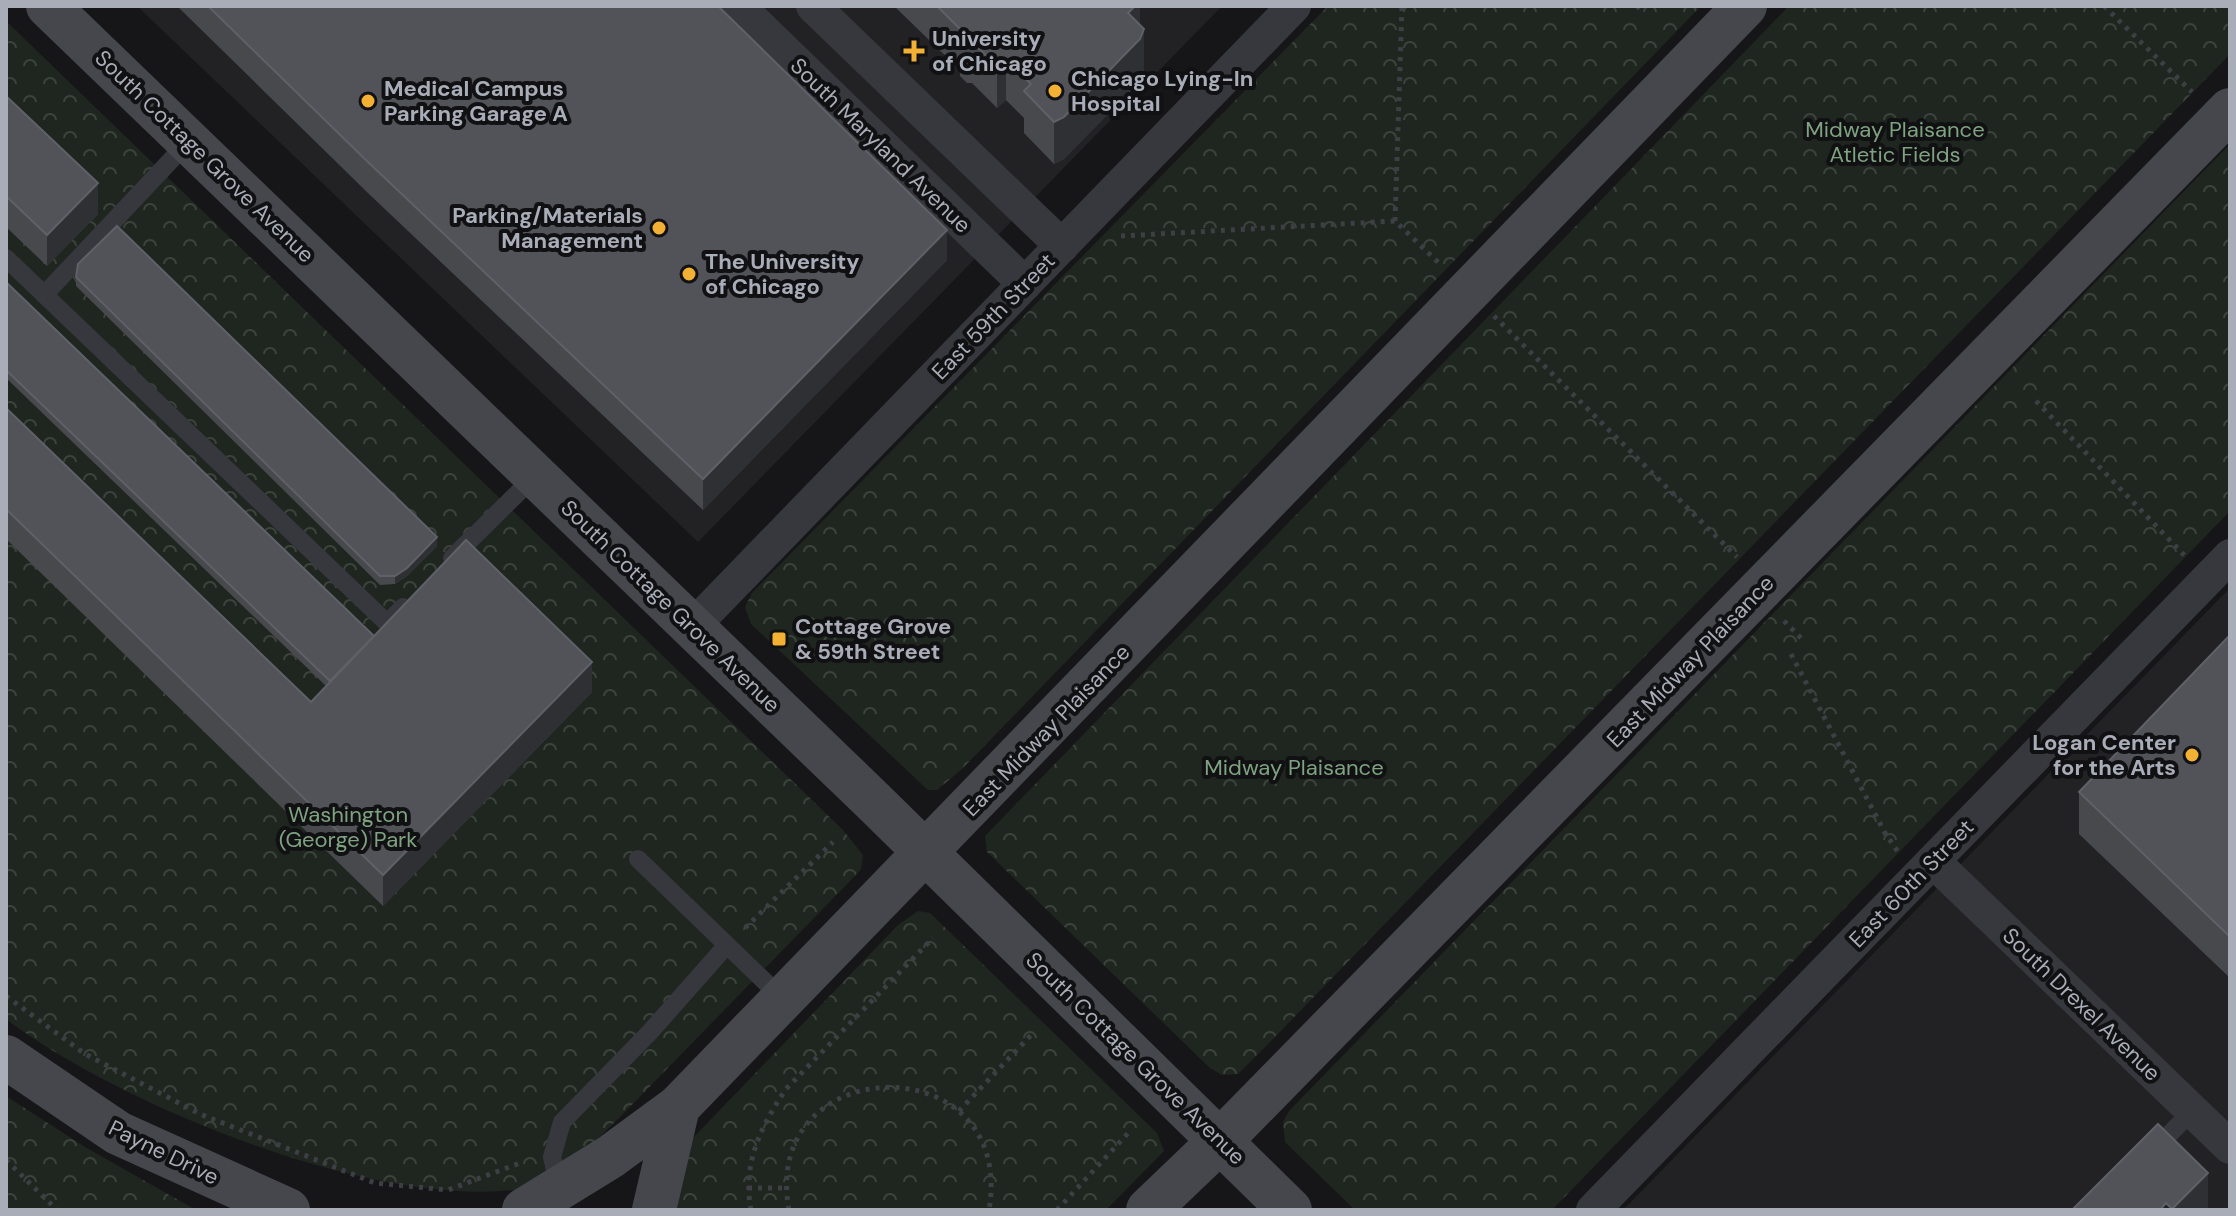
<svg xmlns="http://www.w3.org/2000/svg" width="2236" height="1216" font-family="'DM Sans',sans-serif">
<defs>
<pattern id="park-crowns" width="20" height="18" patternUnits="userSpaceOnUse" patternTransform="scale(2)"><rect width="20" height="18" fill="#1e261f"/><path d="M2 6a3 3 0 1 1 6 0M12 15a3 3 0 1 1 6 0" fill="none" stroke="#3c433d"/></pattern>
</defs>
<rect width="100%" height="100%" fill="#161618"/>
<!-- built -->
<path fill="#222225" d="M137,6H1222L698,542Z
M2230,588V1210H1623Z"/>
<!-- park -->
<path fill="url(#park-crowns)" d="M1328,6H1701L962,769L937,790H928L751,624L745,607L752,593Z
M1789,6H2230V54L1271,1041L1238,1074L1222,1075L1210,1068L987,852L985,836Z
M6,21L843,830L863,855L861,869L853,878L622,1115C595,1142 567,1169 533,1187C388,1216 121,1106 6,1019Z
M2230,144V511L1552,1210H1355L1285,1142L1283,1122L1289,1111Z
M918,911L930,913L1157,1133L1164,1151L1106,1210H677V1188L691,1140L898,925Z
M6,1096L85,1147L196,1210H6Z"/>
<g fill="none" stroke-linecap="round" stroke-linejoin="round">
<!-- path -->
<path stroke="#3d3f44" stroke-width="5" stroke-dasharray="4 6" stroke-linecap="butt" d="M1637,6L1641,10
M2104,6L2192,92
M1395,221L1402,6
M1121,236L1395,221L1441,265
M1494,316L1737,557
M2036,401L2185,556
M1784,621L1803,640
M1791,654L1885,833L1898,852
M745,928L833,842
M6,996L85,1054L200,1114L375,1183L448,1190L520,1163
M959,1111L1032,1034
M6,1160L57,1210
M748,1188H787
M751,1210C742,1164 761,1126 786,1089L933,938
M789,1210C759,1049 1017,1044 989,1210
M1057,1210L1131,1130"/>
<!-- lane -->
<path stroke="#37383d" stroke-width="18" d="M6,258L387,623L403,607
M44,295L189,141
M452,558L536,475
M638,859L783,999
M2154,1150L2192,1111
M559,1187L552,1157L562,1122L650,1032L726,946"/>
<!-- street -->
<path stroke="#37383d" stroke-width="34" d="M738,6L1025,284
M813,6L1062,246
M693,626L1294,6
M1933,861L2230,1147
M1593,1210L2230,556"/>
<!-- secondary -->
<path stroke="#45474d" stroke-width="44" d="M48,6L872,800L1290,1210
M6,1057L118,1133L288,1210
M524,1210L610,1157L678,1107L1745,6
M654,1210L678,1107
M1148,1210L1220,1141L2230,110"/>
</g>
<!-- wall -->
<path fill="#47494d" d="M177,6H718L947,260L703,510L370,195Z
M894,6H1140V24L1144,70L1140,81L1064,159L1054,164L1024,133V118L1006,100L997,108L972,83H967L960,76V70Z
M6,96L98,214L47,266L6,227Z
M76,277L437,546L407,576L395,584L380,585L76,286Z
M6,282L374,636L592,692L383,906L6,539V408L311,702L326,686L6,378Z
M2230,635V978L2079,834V792Z"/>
<!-- shaded-wall -->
<path fill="#2f3033" d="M1135,6H1140V39L1144,29V70L1140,81L1064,159L1054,164V122L1128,13Z
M1006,58V100L997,108V67Z
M98,183V214L47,266V235Z
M947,230V260L703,510V479Z
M437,537V546L407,576L395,584V576Z
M592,662V692L383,906V875Z
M2208,1173V1210H2172V1209Z"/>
<!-- building -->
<path fill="#525359" stroke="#5f6168" stroke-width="2" d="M208,6H718L947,230L703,479L370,164Z
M937,6H1135L1128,13L1144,29L1140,39L1064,117L1054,122L1024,91L1031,84L1006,58L997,67L972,41L967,42L960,35V29Z
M6,96L98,183L47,235L6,196Z
M117,226L437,537L407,568L395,576H380L76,277L78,264Z
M6,282L374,636L330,681L6,370Z
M6,408L311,702L466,540L592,662L383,875L6,509Z
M2230,635V937L2079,792Z
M2158,1124L2208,1173L2172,1209L2166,1203L2160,1210H2072Z"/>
<!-- markers -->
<g fill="#f2b134" stroke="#111113" stroke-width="3">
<path d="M910 39h8v8h8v8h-8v8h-8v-8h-8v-8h8z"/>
<circle cx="1055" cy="91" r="8"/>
<circle cx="368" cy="101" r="8"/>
<circle cx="659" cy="228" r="8"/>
<circle cx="689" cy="274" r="8"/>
<rect x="771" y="631" width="16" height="16" rx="4"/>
<circle cx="2192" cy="755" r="8"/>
</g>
<g text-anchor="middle" stroke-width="8" stroke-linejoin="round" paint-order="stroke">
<!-- poi labels -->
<g font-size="22" font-weight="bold" fill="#a8adb8" stroke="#111113" text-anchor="start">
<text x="932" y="46">University<tspan x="932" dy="25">of Chicago</tspan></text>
<text x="1071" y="86">Chicago Lying-In<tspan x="1071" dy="25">Hospital</tspan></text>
<text x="384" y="96">Medical Campus<tspan x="384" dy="25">Parking Garage A</tspan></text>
<text x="643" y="223" text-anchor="end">Parking/Materials<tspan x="643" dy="25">Management</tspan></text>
<text x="705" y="269">The University<tspan x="705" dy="25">of Chicago</tspan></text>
<text x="795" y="634">Cottage Grove<tspan x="795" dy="25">&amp; 59th Street</tspan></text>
<text x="2176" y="750" text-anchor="end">Logan Center<tspan x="2176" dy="25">for the Arts</tspan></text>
</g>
<!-- park labels -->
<g font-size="22" fill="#7fa381" stroke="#111113">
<text x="1895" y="137">Midway Plaisance<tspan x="1895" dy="25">Atletic Fields</tspan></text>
<text x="1294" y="775">Midway Plaisance</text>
<text x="348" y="822">Washington<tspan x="348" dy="25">(George) Park</tspan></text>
</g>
<!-- street labels -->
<g font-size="22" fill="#a8adb8" stroke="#111113">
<text transform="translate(881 145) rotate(44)" y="8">South Maryland Avenue</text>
<text transform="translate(205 156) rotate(44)" y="8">South Cottage Grove Avenue</text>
<text transform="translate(993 316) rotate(-46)" y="8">East 59th Street</text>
<text transform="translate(671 606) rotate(44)" y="8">South Cottage Grove Avenue</text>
<text transform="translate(1690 661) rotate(-46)" y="8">East Midway Plaisance</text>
<text transform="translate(1046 730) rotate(-46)" y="8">East Midway Plaisance</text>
<text transform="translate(1911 883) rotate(-46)" y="8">East 60th Street</text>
<text transform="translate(2082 1004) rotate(44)" y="8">South Drexel Avenue</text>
<text transform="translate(1136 1058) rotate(44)" y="8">South Cottage Grove Avenue</text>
<text transform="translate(164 1152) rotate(26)" y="8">Payne Drive</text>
</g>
</g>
<!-- border -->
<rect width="2236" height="1216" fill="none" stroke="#a8adb8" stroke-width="16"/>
</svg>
